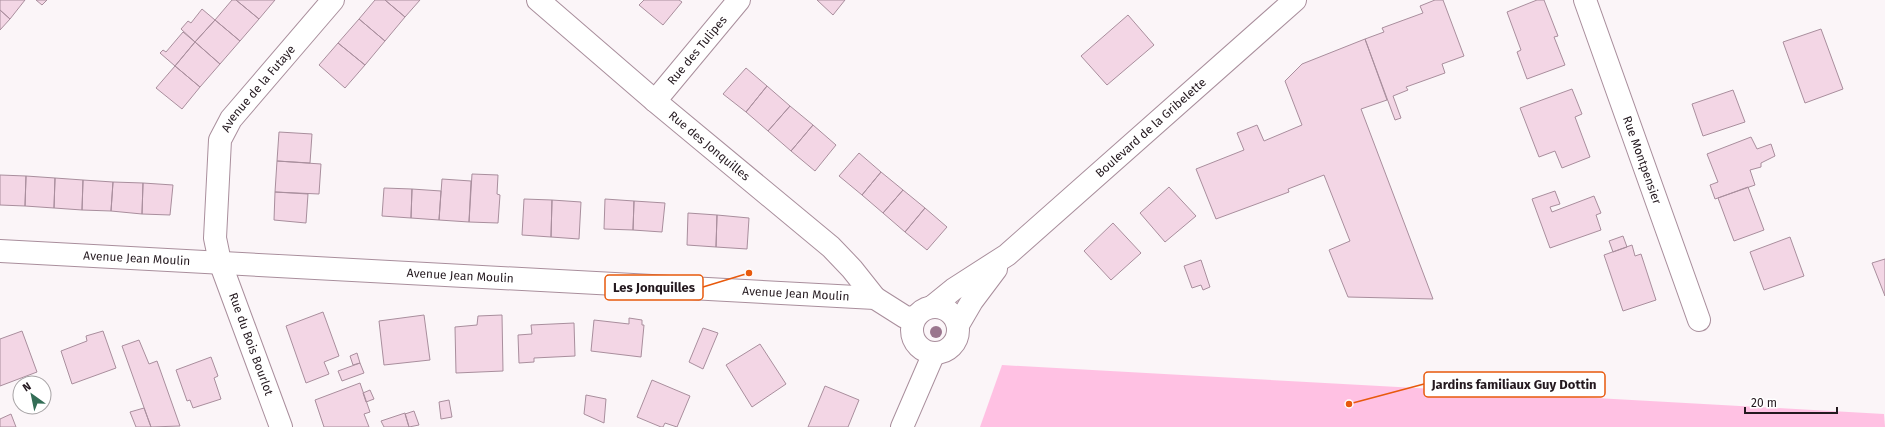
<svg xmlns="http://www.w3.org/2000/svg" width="1885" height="427" font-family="'Fira Sans',sans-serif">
<rect width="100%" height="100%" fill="#fbf5f8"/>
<!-- green -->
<path fill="#ffc1e3" d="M1002,365L1884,414L1885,427H980Z"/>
<!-- building -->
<path fill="#f3d6e5" stroke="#a98e9d" d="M0,0H25L10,19L0,10Z
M36,0H47L42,5Z
M232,0H236L259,19L240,41L215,20Z
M236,0H275L259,19Z
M375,0H385L405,17L385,41L359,19Z
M385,0H420L405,17Z
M644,0H679L682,2L663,25L639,5Z
M817,0H845L833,15Z
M1435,0H1443L1464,56L1442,64L1445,73L1406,87L1408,90L1393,96L1401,118L1395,120L1365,39L1384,32L1382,28L1423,13L1420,6Z
M1537,0H1544L1558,36L1554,37L1565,65L1527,79L1517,52L1521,50L1507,12Z
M202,9L215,20L195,42L181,29L188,21L191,23Z
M0,10L10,19L0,30Z
M1128,15L1154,45L1107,85L1081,56Z
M359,19L385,41L365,65L338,43Z
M215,20L240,41L220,64L195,42Z
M1821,29L1843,89L1805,103L1783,42Z
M183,32L195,42L175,66L160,53L163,50L166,52Z
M1365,39L1387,100L1361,109L1433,299L1348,297L1329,250L1350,241L1324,175L1288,189L1289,192L1216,219L1196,169L1244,150L1237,133L1257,125L1264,141L1302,125L1285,81L1302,64Z
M195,42L220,64L200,87L175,66Z
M338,43L365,65L345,88L319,65Z
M175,66L200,87L182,109L156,88Z
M746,68L767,86L746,112L723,94Z
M767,86L790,106L768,131L746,112Z
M1572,89L1582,114L1575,117L1590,157L1562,168L1555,151L1539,157L1520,108Z
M1733,90L1745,122L1703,136L1692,104Z
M790,106L813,125L791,151L768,131Z
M813,125L836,145L815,171L791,151Z
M279,132L312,134L310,163L277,161Z
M1751,137L1757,149L1771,144L1775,156L1761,163V167L1750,170L1755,185L1715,199L1710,185L1718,182L1707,154Z
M859,153L881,172L862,195L839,176Z
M277,161L321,164L319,194L275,192Z
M881,172L903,190L883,213L862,195Z
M472,174L498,175L497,194L500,195L498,223L469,222Z
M0,175L26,176L25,206L0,205Z
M26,176L55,178L54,208L25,206Z
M55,178L83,180L82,210L54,208Z
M442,179L471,181L469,222L439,220Z
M83,180L113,182L111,211L82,210Z
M113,182L143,183L142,214L111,211Z
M143,183L173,185L170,215L142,214Z
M1169,187L1196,216L1165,242L1140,213Z
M1748,187L1764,230L1734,241L1718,198Z
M384,188L412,189L411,218L382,216Z
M412,189L441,191L439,220L411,218Z
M903,190L925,208L905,232L883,213Z
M1555,191L1560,204L1550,207L1552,212L1594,196L1601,213L1596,215L1601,230L1550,248L1532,199Z
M275,192L308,194L306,223L274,220Z
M524,199L552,200L551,237L522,235Z
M605,199L634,201L633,230L604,229Z
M552,200L581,202L579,239L551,237Z
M634,201L665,203L662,232L633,230Z
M925,208L947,227L927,250L905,232Z
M688,213L717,215L716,247L687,245Z
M717,215L749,218L747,249L716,247Z
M1113,223L1141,253L1111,280L1084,251Z
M1623,236L1627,247L1613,252L1609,241Z
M1790,237L1804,276L1764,290L1750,252Z
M1632,245L1635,256L1641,254L1656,300L1623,311L1604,255Z
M1885,259V296L1872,263Z
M1201,260L1210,287L1203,290L1201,285L1192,288L1184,266Z
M323,312L339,356L324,362L329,374L306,383L286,326Z
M424,315L430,360L384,365L379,321Z
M502,315L503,371L456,373L455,327L477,325L478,316Z
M629,318L642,320V325H644L641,357L591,351L594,320L629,324Z
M574,323L575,356L534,358V362L519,363L518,335L532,334L531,325Z
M703,328L718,333L703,369L689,362Z
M22,331L37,372L0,386V339Z
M103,331L116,368L72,384L61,351L87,341L86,336Z
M139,340L149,364L157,361L180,426L151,427L122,346Z
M760,344L786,384L752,407L726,365Z
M357,353L360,363L353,365L350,356Z
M211,357L218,376L214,378L221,399L193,408L190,400L187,401L176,370Z
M360,363L364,373L342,381L338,371Z
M652,380L690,396L677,427L665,423L663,427H661L637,417Z
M360,383L370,412L364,414L369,427H324L315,400Z
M825,386L859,400L848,427H808Z
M370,390L374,399L366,402L363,393Z
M586,395L606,399L604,423L584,414Z
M449,400L452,417L441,419L439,402Z
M144,408L151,427H136L130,412Z
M414,411L419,425L409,427L405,414Z
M405,413L409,427H384L381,421Z
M11,414L16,427H0V419Z"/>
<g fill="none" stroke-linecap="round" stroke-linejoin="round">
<!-- minor casing -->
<g stroke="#a98e9c" stroke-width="24">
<g id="minor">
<path id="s1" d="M538,0L655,101L831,247L852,269L875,298"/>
<path id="s2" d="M1585,0L1699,320"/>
<path id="s3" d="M655,101L739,0"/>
<path id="s4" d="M0,251L875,298L905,317L914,318"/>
<path id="s5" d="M281,427L220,262L215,238L220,140L231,119L333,0"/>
</g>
</g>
<!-- secondary casing -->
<g stroke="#a98e9c" stroke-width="24">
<g id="secondary">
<path id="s6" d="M933,306L954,289L1007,255L1295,0"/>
<circle cx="935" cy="330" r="23"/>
<path d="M958,325L972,301L996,269"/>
<path d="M902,427L934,353"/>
</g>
</g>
<!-- minor -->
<use href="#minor" stroke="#fff" stroke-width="22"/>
<!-- secondary -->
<use href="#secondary" stroke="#fff" stroke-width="22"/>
</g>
<!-- trees -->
<circle fill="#9a758d" cx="936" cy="332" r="6"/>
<g text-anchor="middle" stroke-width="3" stroke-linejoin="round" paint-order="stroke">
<!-- street labels -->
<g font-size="12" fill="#24191f" stroke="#fff">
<text dy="4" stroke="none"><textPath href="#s3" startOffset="66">Rue des Tulipes</textPath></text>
<text dy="4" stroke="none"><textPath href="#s5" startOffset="363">Avenue de la Futaye</textPath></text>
<text dy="4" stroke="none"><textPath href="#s6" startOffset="282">Boulevard de la Gribelette</textPath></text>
<text dy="4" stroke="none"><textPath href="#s1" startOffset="225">Rue des Jonquilles</textPath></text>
<text dy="4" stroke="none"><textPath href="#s2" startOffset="170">Rue Montpensier</textPath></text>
<text dy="4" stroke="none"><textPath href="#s4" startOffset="137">Avenue Jean Moulin</textPath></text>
<text dy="4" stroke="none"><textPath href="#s4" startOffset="461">Avenue Jean Moulin</textPath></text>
<text dy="4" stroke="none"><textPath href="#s4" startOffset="797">Avenue Jean Moulin</textPath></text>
<text transform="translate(251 344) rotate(70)" y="4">Rue du Bois Bourlot</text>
</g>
</g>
<!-- callouts -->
<path fill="none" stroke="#e8590c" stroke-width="1.5" d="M749 273L703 287M1349 404L1424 384"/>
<g fill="#e8590c" stroke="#fff" stroke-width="1.5">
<circle cx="749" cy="273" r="4"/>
<circle cx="1349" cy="404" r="4"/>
</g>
<g fill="#fff" stroke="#e8590c" stroke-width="1.5">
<rect x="605" y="275" width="98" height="25" rx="4"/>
<rect x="1424" y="372" width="181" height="25" rx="4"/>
</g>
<g font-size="13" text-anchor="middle" font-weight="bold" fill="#24191f">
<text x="654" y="292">Les Jonquilles</text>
<text x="1514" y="389">Jardins familiaux Guy Dottin</text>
</g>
<!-- north arrow -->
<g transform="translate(32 395) rotate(327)"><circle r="19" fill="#ffffff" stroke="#a7a3a5"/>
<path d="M0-3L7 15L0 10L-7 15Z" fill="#336d56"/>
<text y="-6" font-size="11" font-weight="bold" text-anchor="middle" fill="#24191f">N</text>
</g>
<!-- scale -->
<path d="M1745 407v6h92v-6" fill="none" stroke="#24191f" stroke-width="2"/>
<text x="1751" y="407" font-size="12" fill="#24191f" stroke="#ffffff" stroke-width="3" paint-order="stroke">20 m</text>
</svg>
